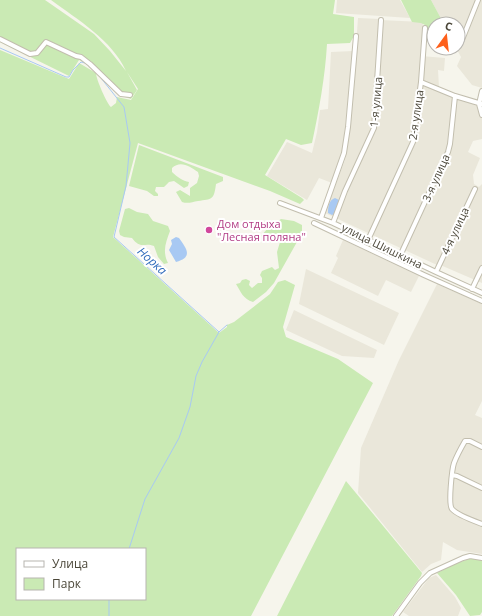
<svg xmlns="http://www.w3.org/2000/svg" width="482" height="616" font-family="'Open Sans',sans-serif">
<rect width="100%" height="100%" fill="#f6f5ec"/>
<!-- residential -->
<path fill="#eae7da" d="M337,0H400L410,18L336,13Z
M431,0H482V88L472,85L457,66L461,57L456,48H458V24H444Z
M358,18L380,19V20L423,22L421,56L445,58L444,71L438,70L439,87L457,95L479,101L482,89V139L473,141L468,152L480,158L473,175L474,184L479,187L482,184V283L438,264L437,265L325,213L345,160L350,129Z
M353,51L342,156L332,183L319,178L307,200L267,176L287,142L312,153L317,132L320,110L328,109L331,52Z
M343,240L419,276L411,292L386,280L378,296L331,273L338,258L336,256Z
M306,269L399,313L384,345L299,304Z
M437,284L482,304V401L475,415L482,418V554L457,550L443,542L441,560L431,564L422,572L358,493L361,448L399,360Z
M294,310L377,350L374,358L342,356L286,330Z
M436,575L455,597L461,608L458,616H409L403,612L429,578Z"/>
<!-- green -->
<path fill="#caeab4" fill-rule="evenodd" d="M0,0H45L94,34L110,51L126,71C112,40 78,20 51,0H335L333,14L354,17V36L350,43L327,44C325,78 319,110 312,143L301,145L286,139L265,175L302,198L304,200L300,204L270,191L138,143L113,237L219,333L227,327V325L234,322L270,294L278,282L285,280L295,285L283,327L286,337L338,359L373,383L251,616H0V50L69,79L79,63L96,73C96,79 107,104 111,107L116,103L117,97L131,100L138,89L127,72L137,90L131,99L119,95L91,66L79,60L69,76L0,42ZM17,549H145V599H17Z
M401,0H431L444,24H434V38L429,35L427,26L421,23L412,22Z
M139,145L223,177V181L216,184C214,200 212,199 198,201C192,202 188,204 182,202L176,192L180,190L190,196V188L197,183L199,176L198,172C190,166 180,160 172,168V172C177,177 183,181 189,182L188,186L184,188L174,181L169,182L164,187H156L155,191L158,194V196H154L147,191L129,186Z
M129,208L137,212L148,214L153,221L168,226L170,231C166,242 162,251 168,263L164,264L158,257L154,246C144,242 141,250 132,238L124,237L120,235L119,231L125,209Z
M281,219L294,221L302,225V233L274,283L266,292L253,302C243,299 241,292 236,284L240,283L242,280L246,279L250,281L249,285L252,288L258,283H262V278L260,275L262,271L272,267L275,270L279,268L277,252L280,242L261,236L268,228H276L278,221Z
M346,481L422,573L421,576L392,616H277Z
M472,558L482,559V612L480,615L470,616L456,595L437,573L454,564Z"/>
<!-- water -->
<path fill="#a8c9f3" d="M335,198L339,200V201L334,214L332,215L328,213C328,207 329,200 335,198Z
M176,237L179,238C186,248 194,257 176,262L169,250L172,244L171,240Z"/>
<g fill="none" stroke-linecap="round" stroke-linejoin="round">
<!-- stream -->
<path stroke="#a8c9f3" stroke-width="1" d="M0,48L66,77H69L73,70L81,62L85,63L92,68
M97,73L124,107L130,143L126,186L114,237L219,332L202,362L196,376L190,407L179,438L145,499L129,549
M219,332L227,325
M109,599V616"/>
<!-- street casing -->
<g stroke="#c2beae" stroke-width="6">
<path id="street" d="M0,39L30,54L37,53L46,42L76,56L81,57L90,64L121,94L130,95
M462,40L478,0
M421,82L455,96L482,104
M482,91L479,104L482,115
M280,203L333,223L436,272L482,293
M321,218L344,153L348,127L356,36
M314,223L424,275L482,301
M333,223L345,191L374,128L381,20
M368,240L413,142L421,82L425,28
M400,256L448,152L450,144L455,96
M436,272L475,189
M472,289L482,268
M482,447L470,441H465C461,448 457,455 454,463C452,469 448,504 452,509C457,515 474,521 482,524
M452,475L457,476L482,488
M396,616L420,583L430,573L463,558L470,556L482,558"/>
</g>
<!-- street -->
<use href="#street" stroke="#fff" stroke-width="4"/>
</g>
<!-- markers -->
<circle fill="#d1479c" stroke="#fff" stroke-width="1.5" cx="209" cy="230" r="4"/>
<g text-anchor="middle" stroke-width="4" stroke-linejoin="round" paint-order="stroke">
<!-- street labels -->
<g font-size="11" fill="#4b4739" stroke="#fff">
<text transform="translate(376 102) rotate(-85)" y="4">1-я улица</text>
<text transform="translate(416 115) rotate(-82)" y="4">2-я улица</text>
<text transform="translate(436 178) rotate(-66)" y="4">3-я улица</text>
<text transform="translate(455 231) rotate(-65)" y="4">4-я улица</text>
<text transform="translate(382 246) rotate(26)" y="4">улица Шишкина</text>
</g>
<!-- hotel labels -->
<g font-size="11" fill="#b23c85" stroke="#fff" text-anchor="start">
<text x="217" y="228">Дом отдыха<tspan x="217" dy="13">"Лесная поляна"</tspan></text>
</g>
<!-- water labels -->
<g font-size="12" font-style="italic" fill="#2e6abb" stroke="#fff">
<text transform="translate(152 261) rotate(42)" y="4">Норка</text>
</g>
</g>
<!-- legend -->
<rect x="16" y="548" width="130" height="52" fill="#ffffff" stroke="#b7b5b0"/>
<rect x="24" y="561" width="20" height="6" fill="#ffffff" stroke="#b7b5b0"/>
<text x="52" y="568" font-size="12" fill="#4b4739">Улица</text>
<rect x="24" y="578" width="20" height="12" fill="#caeab4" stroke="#b7b5b0"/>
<text x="52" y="588" font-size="12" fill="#4b4739">Парк</text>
<!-- north arrow -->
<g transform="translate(446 36) rotate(15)"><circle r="19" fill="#ffffff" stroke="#b7b5b0"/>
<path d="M0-3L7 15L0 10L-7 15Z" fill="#fe601b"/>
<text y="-6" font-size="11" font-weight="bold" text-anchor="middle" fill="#4b4739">С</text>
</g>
</svg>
